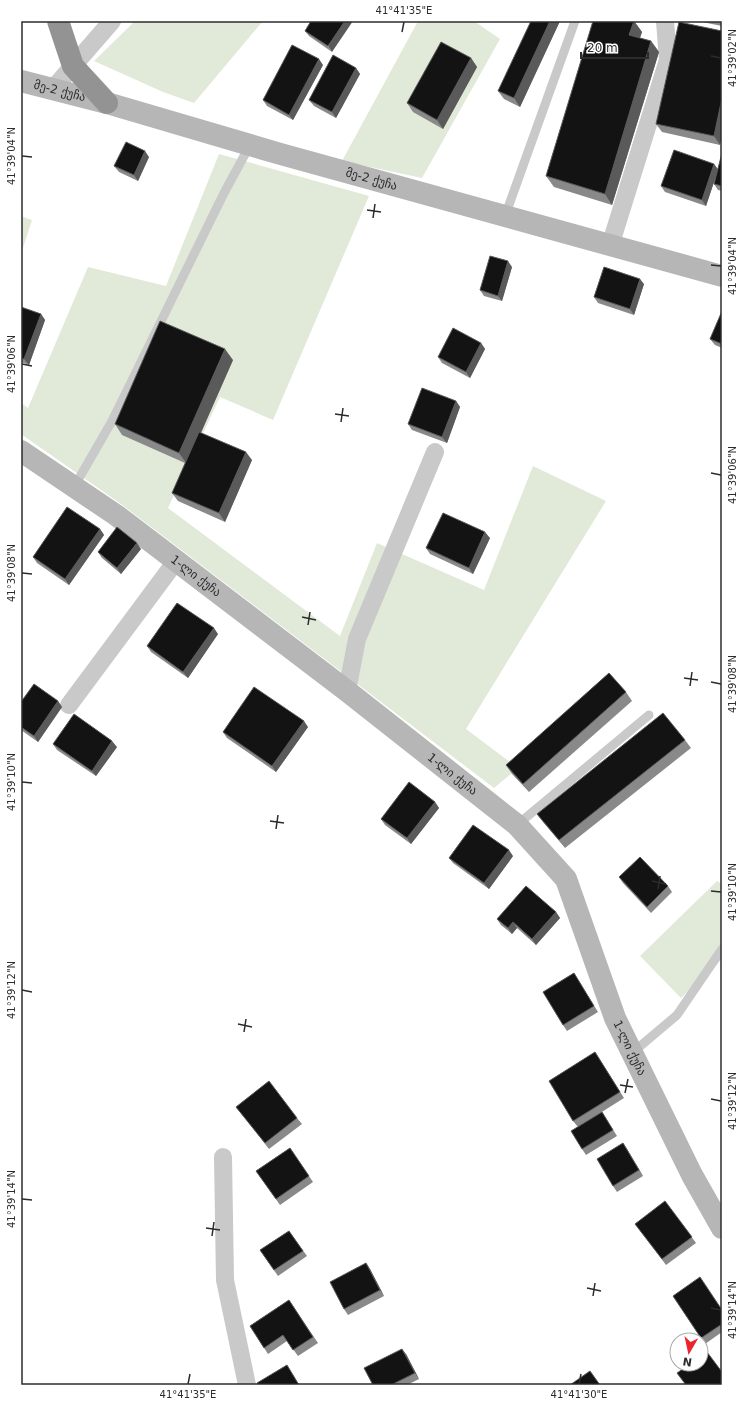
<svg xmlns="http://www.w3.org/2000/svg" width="743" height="1406" font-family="'DejaVu Sans','Noto Sans Georgian',sans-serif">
<rect width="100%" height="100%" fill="#fff"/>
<!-- green -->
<path fill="#e1ead8" d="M135,21H263L194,103L163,92L94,61Z
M418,21H474L500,39L422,178L342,161Z
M219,154L369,196L273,420L220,397L168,508L340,636L377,543L484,590L533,466L606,501L466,729L518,768L494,788L121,504L21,434V403L28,408L88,267L166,286Z
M21,216L32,220L21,254Z
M717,881L722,884V959L681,998L640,956Z"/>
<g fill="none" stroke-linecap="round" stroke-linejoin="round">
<!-- lane -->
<path stroke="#c9c9c9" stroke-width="9" d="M505,216L575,21
M74,487L112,421L224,193L250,145
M517,825L649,715
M632,1053L677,1015L722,949"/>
<!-- street -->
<path stroke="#c9c9c9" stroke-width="18" d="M53,89L112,21
M610,246L668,60L665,21
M347,691L357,639L435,452
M69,705L176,561
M223,1157L225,1280L247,1385"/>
<!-- secondary -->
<g stroke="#b6b6b6" stroke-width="22">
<path id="s1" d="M21,81L107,103L277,153L722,276"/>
<path id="s2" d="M21,451L116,515L347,691L517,825L566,879L615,1018L692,1175L722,1228"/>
</g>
<!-- highway -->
<path stroke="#939393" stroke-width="22" d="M58,21L73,66L107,103"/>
</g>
<!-- wall -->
<path fill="#898989" d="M311,21L332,52L309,36L305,31Z
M531,21H560L520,107L504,99L498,91Z
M634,21L642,32L640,38L651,41L659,52L612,205L554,187L546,176Z
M701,21H722V26L702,22Z
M722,31V134L720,145L662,132L656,124Z
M471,58L477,67L443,129L413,112L407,103Z
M323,65L293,120L267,106L263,100Z
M356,68L360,74L336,118L314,106L309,100Z
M722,153V191L718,190L714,184L716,176L706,206L665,192L661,186L714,164L718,169Z
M149,157L138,181L119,172L114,166Z
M512,267L502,301L484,296L480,290Z
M644,284L634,315L598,303L594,297Z
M21,307L41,314L45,320L29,365L21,362Z
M722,311V348L715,345L710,339Z
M481,343L485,349L470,378L442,363L438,357Z
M233,360L201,433L252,460L225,522L178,501L172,493L185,463L122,435L115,424Z
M456,401L460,407L447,443L412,430L408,424Z
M100,529L104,535L69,585L37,563L33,557Z
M490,538L473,574L430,554L426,548Z
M141,549L121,574L102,558L98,552Z
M218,634L188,678L151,652L147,646Z
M626,692L632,701L529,792L512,774L506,765Z
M58,701L62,707L38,742L21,730V702Z
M308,727L276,772L227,738L223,732Z
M685,740L691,748L565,848L543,822L537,814Z
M53,744L117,747L96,776L57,750Z
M435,802L439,808L411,844L385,825L381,819Z
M513,856L489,889L453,863L449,858Z
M619,877L668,886L672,892L651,913L623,883Z
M556,912L560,918L536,945L517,928L512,934L501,925L497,919Z
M574,973L598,1012L567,1031L563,1025Z
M595,1052L624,1098L578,1127L573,1121Z
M236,1107L297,1118L302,1124L269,1149Z
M602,1112L617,1136L586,1155L582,1149Z
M623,1143L643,1176L617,1192L613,1186Z
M290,1148L313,1182L280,1205L256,1171Z
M665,1201L696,1243L666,1265L639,1229Z
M289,1231L307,1256L278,1276L260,1250Z
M366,1263L370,1269L384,1296L348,1315L344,1309Z
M673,1296L722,1310V1332L705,1344Z
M289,1300L318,1343L298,1356L287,1341L268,1354L250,1326Z
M406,1354L419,1379L407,1385H373Z"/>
<!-- shaded-wall -->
<path fill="#5a5a5a" d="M345,21H353L332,52L328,46Z
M550,21H560L520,107L514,98Z
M634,21L642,32L637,46L629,35Z
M651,41L659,52L612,205L605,194Z
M471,58L477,67L443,129L437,120Z
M319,59L323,65L293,120L289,115Z
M356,68L360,74L336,118L332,112Z
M722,98V134L720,145L714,136Z
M145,151L149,157L138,181L134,175Z
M714,164L718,170L706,206L702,200Z
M508,261L512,267L502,301L498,296Z
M640,279L644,284L634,315L630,309Z
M41,314L45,320L29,365L24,359Z
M481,343L485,349L470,378L466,372Z
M225,349L233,360L187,464L179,453Z
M456,401L460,407L447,443L442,437Z
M246,452L252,460L225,522L219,513Z
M100,529L104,535L69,585L65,579Z
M485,532L490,538L473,574L469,568Z
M137,543L141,549L121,574L117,568Z
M214,628L218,634L188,678L183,672Z
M58,701L62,707L38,742L34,736Z
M304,721L308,727L276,772L272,766Z
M112,741L117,747L96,776L92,771Z
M435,802L439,808L411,844L407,838Z
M509,850L513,856L489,889L484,883Z
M556,912L560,918L536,945L532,939Z
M513,922L517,928L512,934L508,928Z
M623,1143L627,1149L643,1176L639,1170Z
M366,1263L370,1269L384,1296L380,1290Z
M402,1349L406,1354L419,1379L415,1373Z"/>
<!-- building -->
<path fill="#131313" stroke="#5a5a5a" d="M311,21H345L328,46L305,31Z
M531,21H550L514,98L498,91Z
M593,21H634L629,35L651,41L605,194L546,176Z
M679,22L722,31V98L714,136L656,124Z
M441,42L471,58L437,120L407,103Z
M292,45L319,59L289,115L263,100Z
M333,55L356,68L332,112L309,100Z
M126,142L145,151L134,175L114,166Z
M674,150L714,164L702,200L661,186Z
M722,153V186L714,184Z
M490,256L508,261L498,296L480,290Z
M604,267L640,279L630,309L594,297Z
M21,307L41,314L24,359L21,358Z
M722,311V344L710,339Z
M160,321L225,349L179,453L115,424Z
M453,328L481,343L466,372L438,357Z
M422,388L456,401L442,437L408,424Z
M199,432L246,452L219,513L172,493Z
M67,507L100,529L65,579L33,557Z
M443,513L485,532L469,568L426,548Z
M117,527L137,543L117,568L98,552Z
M177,603L214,628L183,672L147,646Z
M609,673L626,692L523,784L506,765Z
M34,684L58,701L34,736L21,727V702Z
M254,687L304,721L272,766L223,732Z
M663,713L685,740L559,840L537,814Z
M74,714L112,741L92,771L53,744Z
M409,782L435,802L407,838L381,819Z
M473,825L509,850L484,883L449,858Z
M640,857L668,886L647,907L619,877Z
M526,886L556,912L532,939L513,922L508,928L497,919Z
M574,973L594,1006L563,1025L543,992Z
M595,1052L620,1092L573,1121L549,1081Z
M269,1081L297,1118L265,1143L236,1107Z
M602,1112L613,1130L582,1149L571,1131Z
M623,1143L639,1170L613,1186L597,1159Z
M290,1148L309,1176L276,1199L256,1171Z
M665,1201L692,1237L662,1259L635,1224Z
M289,1231L303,1251L274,1270L260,1250Z
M366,1263L380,1290L344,1309L330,1282Z
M700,1277L722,1310V1324L701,1338L673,1296Z
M289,1300L313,1337L293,1350L283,1335L264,1348L250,1326Z
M402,1349L415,1373L391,1385H373L364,1368Z
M707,1352L722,1372V1385H686L677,1373L690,1364H701V1356Z
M287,1365L299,1385H259L257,1383Z
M590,1371L600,1385H570Z"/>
<!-- ticks -->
<path fill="none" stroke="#2c2c2c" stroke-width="1.5" d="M402,32L404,22M711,56L721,58M22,156L32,157M367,210L381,212M373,218L375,204M711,265L721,266M22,364L32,366M335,414L349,416M341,422L343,408M711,473L721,475M22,573L32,574M302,617L316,620M308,625L310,612M684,678L698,680M711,682L721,684M690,686L692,672M22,782L32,783M270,821L284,823M276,829L278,815M652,881L666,884M658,889L660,876M711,891L721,892M22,990L32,992M238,1024L252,1027M244,1032L246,1019M620,1085L633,1087M625,1093L628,1079M711,1099L721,1101M22,1199L32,1200M206,1228L220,1230M212,1236L214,1222M587,1288L601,1291M593,1296L595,1283M711,1308L721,1310M188,1384L190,1374M579,1384L581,1374"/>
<g text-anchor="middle" stroke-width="4" stroke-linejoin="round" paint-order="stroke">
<!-- street labels -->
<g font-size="12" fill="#2c2c2c" stroke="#fff">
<text dy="4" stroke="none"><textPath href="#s1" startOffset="40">მე-2 ქუჩა</textPath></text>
<text dy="4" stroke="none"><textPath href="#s1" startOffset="364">მე-2 ქუჩა</textPath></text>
<text dy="4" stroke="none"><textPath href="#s2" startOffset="215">1-ლი ქუჩა</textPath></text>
<text dy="4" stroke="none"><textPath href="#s2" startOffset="539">1-ლი ქუჩა</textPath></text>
<text dy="4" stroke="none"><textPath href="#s2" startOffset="875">1-ლი ქუჩა</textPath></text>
</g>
</g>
<!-- border -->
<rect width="743" height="1406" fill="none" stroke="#ffffff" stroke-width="44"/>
<!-- north arrow -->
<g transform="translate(689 1352) rotate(189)"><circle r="19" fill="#ffffff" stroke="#ababab"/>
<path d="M0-3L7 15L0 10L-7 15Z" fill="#ea262d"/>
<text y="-6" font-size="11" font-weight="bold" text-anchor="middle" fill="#2c2c2c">N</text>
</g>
<!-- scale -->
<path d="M581 52v6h67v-6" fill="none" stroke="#2c2c2c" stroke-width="2"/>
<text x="587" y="52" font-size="12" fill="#2c2c2c" stroke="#ffffff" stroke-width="3" paint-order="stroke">20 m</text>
<rect x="22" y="22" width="699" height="1362" fill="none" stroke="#2c2c2c" stroke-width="1.5"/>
<g font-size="10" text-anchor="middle" fill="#2c2c2c">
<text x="404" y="14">41°41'35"E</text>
<text transform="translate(732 58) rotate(-90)" y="4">41°39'02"N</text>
<text transform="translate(11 156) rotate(-90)" y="4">41°39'04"N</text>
<text transform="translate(732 266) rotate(-90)" y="4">41°39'04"N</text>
<text transform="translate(11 364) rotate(-90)" y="4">41°39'06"N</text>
<text transform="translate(732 475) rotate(-90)" y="4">41°39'06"N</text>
<text transform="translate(11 573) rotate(-90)" y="4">41°39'08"N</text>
<text transform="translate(732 684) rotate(-90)" y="4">41°39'08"N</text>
<text transform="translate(11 782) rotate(-90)" y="4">41°39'10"N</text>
<text transform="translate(732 892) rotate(-90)" y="4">41°39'10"N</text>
<text transform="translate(11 990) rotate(-90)" y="4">41°39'12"N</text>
<text transform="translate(732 1101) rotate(-90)" y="4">41°39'12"N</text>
<text transform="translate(11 1199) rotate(-90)" y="4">41°39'14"N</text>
<text transform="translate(732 1310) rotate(-90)" y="4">41°39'14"N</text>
<text x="188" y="1398">41°41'35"E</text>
<text x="579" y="1398">41°41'30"E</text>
</g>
</svg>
